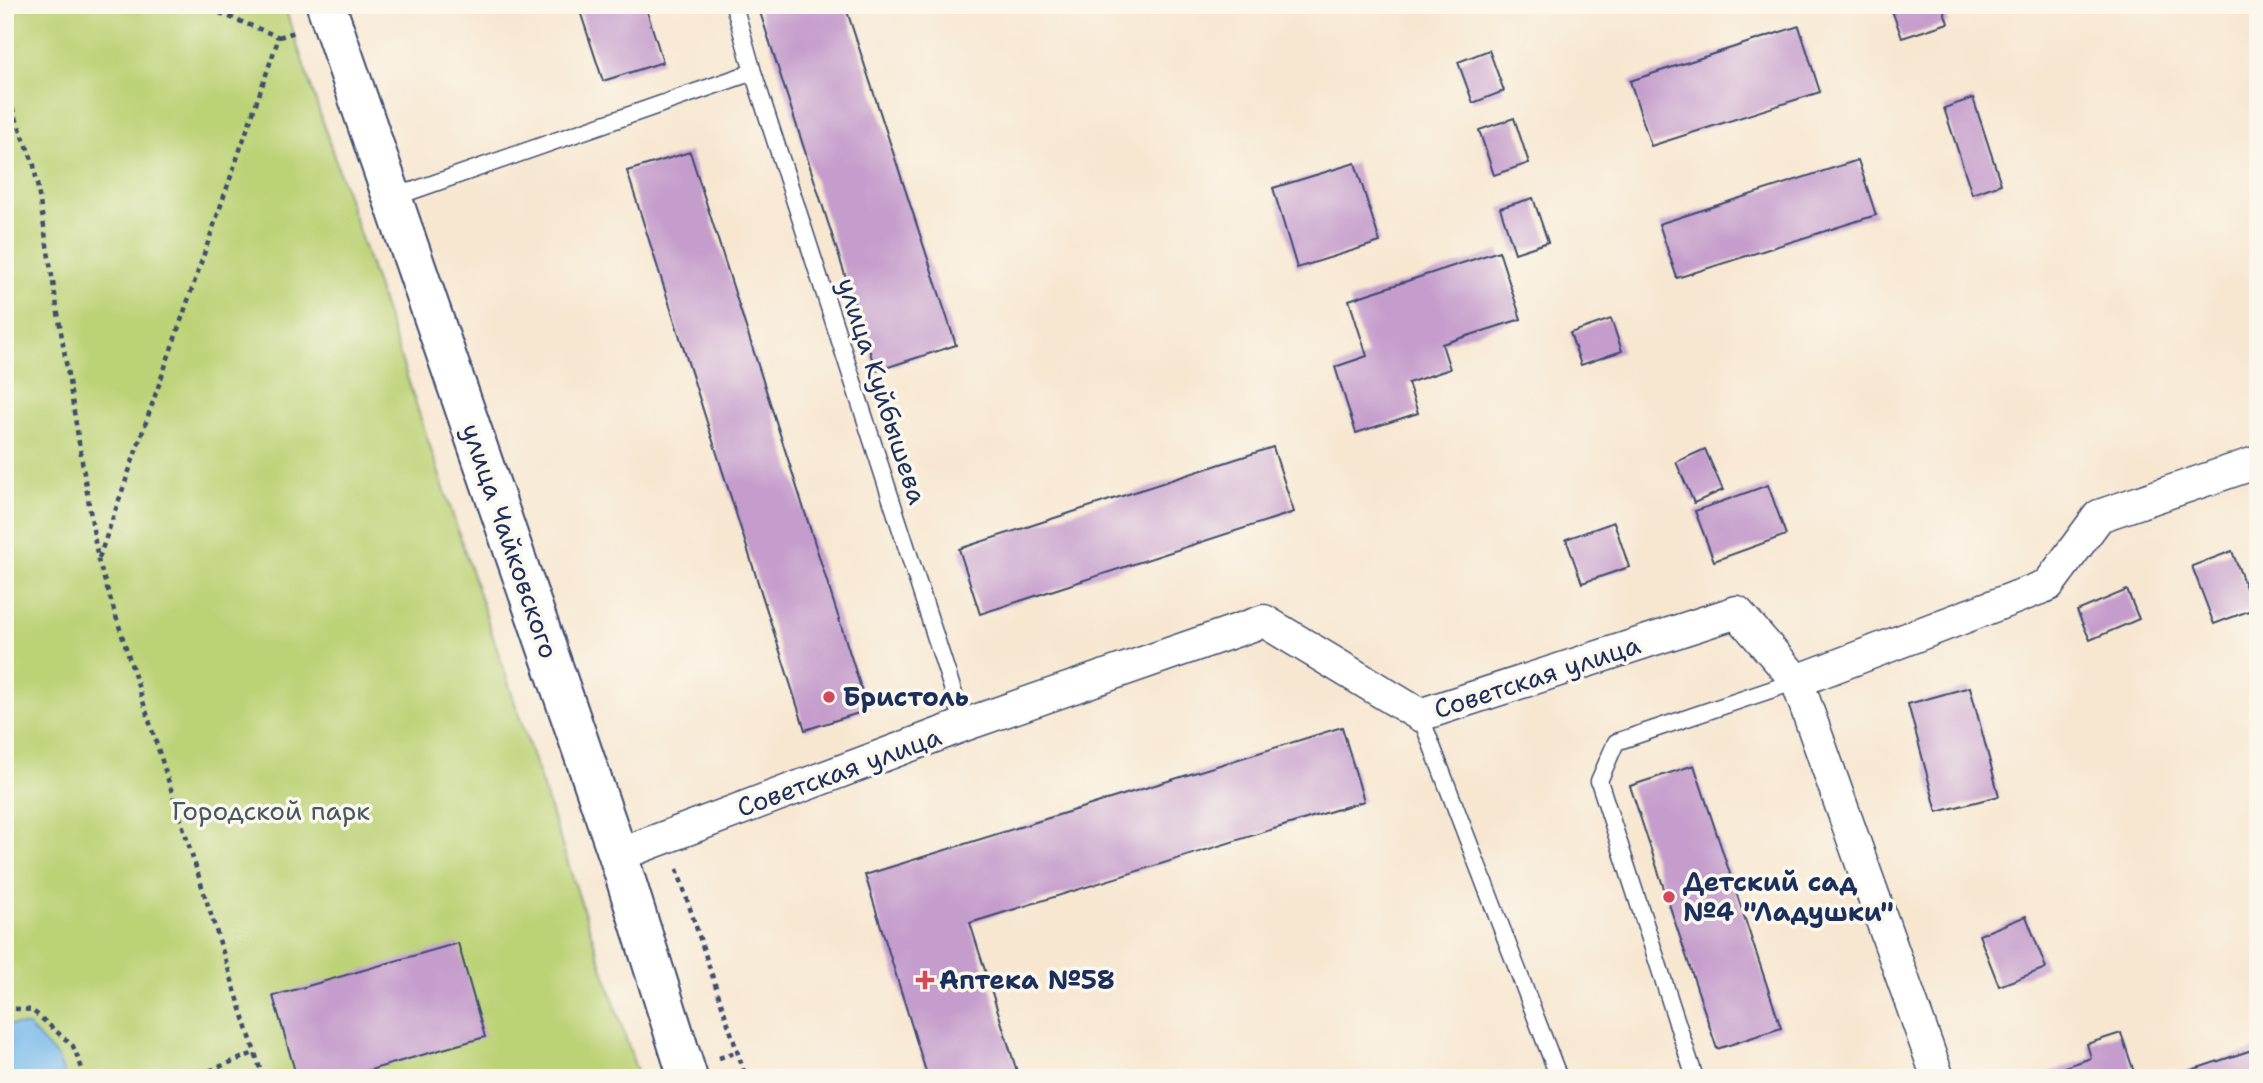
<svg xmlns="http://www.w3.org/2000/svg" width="2263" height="1083" font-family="'Shantell Sans',sans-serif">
<rect width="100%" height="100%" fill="#fbf7ec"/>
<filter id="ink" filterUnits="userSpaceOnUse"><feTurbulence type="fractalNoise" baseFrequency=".0143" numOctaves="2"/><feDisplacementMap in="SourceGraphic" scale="14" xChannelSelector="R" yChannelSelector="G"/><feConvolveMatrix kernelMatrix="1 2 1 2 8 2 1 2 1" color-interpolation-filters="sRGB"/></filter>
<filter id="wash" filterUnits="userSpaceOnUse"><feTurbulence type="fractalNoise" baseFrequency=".00686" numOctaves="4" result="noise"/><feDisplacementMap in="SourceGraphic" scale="28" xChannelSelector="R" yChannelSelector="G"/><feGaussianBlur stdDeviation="1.57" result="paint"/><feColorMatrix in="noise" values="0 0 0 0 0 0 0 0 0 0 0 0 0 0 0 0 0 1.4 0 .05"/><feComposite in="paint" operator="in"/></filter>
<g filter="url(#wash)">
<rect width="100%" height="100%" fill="#f7e7d1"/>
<!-- green -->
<path fill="#bcd276" stroke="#6c806a" stroke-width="2" d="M5,5H284L639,1078H5Z"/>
<!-- water -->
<path fill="#75b8eb" stroke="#4874a4" stroke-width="2" d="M5,1024L28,1026L58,1058L66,1078H5Z"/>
<g id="blocks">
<!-- building -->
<path fill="#c59dcc" d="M578,5H645L663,62L603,81Z
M769,5H845L956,345L876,371L759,9Z
M1890,5H1942L1948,23L1902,38Z
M1799,26L1820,92L1651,146L1630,81Z
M1489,50L1504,91L1473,103L1458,62Z
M1973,98L2001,184L1972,194L1944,108Z
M1514,118L1529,163L1494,175L1479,130Z
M690,152L868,710L805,730L627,171Z
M1858,160L1876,215L1677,278L1659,224Z
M1355,163L1380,242L1297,268L1273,188Z
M1533,198L1548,242L1515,253L1500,208Z
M1499,251L1521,319L1442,344L1450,369L1408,383L1418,413L1356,433L1335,367L1367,356L1349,300Z
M1611,319L1622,351L1581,365L1570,333Z
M1273,447L1294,512L980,614L959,549Z
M1705,449L1723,490L1694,503L1676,462Z
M1768,485L1786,535L1714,561L1695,511Z
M1614,522L1629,567L1582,583L1566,539Z
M2232,551L2254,609L2214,624L2192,566Z
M2127,590L2139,619L2090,640L2077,611Z
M1970,687L1999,796L1937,812L1908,704Z
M1342,727L1364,801L970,923L1019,1078H928L865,875Z
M1694,765L1781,1028L1717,1049L1630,786Z
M2026,916L2046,968L1999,986L1979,935Z
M458,943L485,1037L342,1078H297L273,996Z
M2121,1033L2136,1078H2033L2091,1058L2087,1044Z
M2258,1048V1078H2170V1077Z"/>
</g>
</g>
<g filter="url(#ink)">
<use href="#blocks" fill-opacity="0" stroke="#3c4b6f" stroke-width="2"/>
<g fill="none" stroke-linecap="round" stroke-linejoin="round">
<!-- lane casing -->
<g stroke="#3c4b6f" stroke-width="19">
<path id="lane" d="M734,5L753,72L964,725
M392,198L753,72
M1420,715L1559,1078
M1695,1078L1599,781L1616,742L1797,681"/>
</g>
<!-- street casing -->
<g stroke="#3c4b6f" stroke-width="35">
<path id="street" d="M1797,681L1938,1078
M618,855L964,725L1264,621L1420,715L1737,612L1797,681L2048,585L2099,516L2258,462"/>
</g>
<!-- secondary casing -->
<g stroke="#3c4b6f" stroke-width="42">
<path id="secondary" d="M326,5L618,855L688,1078"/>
</g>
<!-- path -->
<path stroke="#3c4b6f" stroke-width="4.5" stroke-dasharray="5 5" stroke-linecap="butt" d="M279,37L298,31
M5,89L34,165L98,560L263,1078
M99,558L279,37L200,5
M677,869L746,1078
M5,1008L32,1010L73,1046L86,1078
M719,1058L737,1052
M191,1078L254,1053"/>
<!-- lane -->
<use href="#lane" stroke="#fff" stroke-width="16"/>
<!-- street -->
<use href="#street" stroke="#fff" stroke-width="32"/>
<!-- secondary -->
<use href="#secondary" stroke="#fff" stroke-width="38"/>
</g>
</g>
<!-- markers -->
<g fill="#d1495b" stroke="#fbf7ec" stroke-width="2.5">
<circle cx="829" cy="697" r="7"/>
<circle cx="1669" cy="897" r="7"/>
<path d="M921.5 969.5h7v7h7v7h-7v7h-7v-7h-7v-7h7z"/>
</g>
<g text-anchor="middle" stroke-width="7" stroke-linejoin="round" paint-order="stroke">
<!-- street labels -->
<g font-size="26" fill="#1b2f5e" stroke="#fbf7ec">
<text transform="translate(882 391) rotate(72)" y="9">улица Куйбышева</text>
<text transform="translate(510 541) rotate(71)" y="9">улица Чайковского</text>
<text transform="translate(1537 677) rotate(-18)" y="9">Советская улица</text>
<text transform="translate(839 772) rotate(-20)" y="9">Советская улица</text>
</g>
<!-- poi labels -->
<g font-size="26" font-weight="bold" fill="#1b2f5e" stroke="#fbf7ec" text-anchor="start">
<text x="843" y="706">Бристоль</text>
<text x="1683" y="891">Детский сад<tspan x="1683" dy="30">№4 "Ладушки"</tspan></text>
<text x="939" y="989">Аптека №58</text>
</g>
<!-- park labels -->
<g font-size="26" fill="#435864" stroke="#fbf7ec">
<text x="271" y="820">Городской парк</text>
</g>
</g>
<!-- margin -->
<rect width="2263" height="1083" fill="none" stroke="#fbf7ec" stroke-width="28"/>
</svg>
